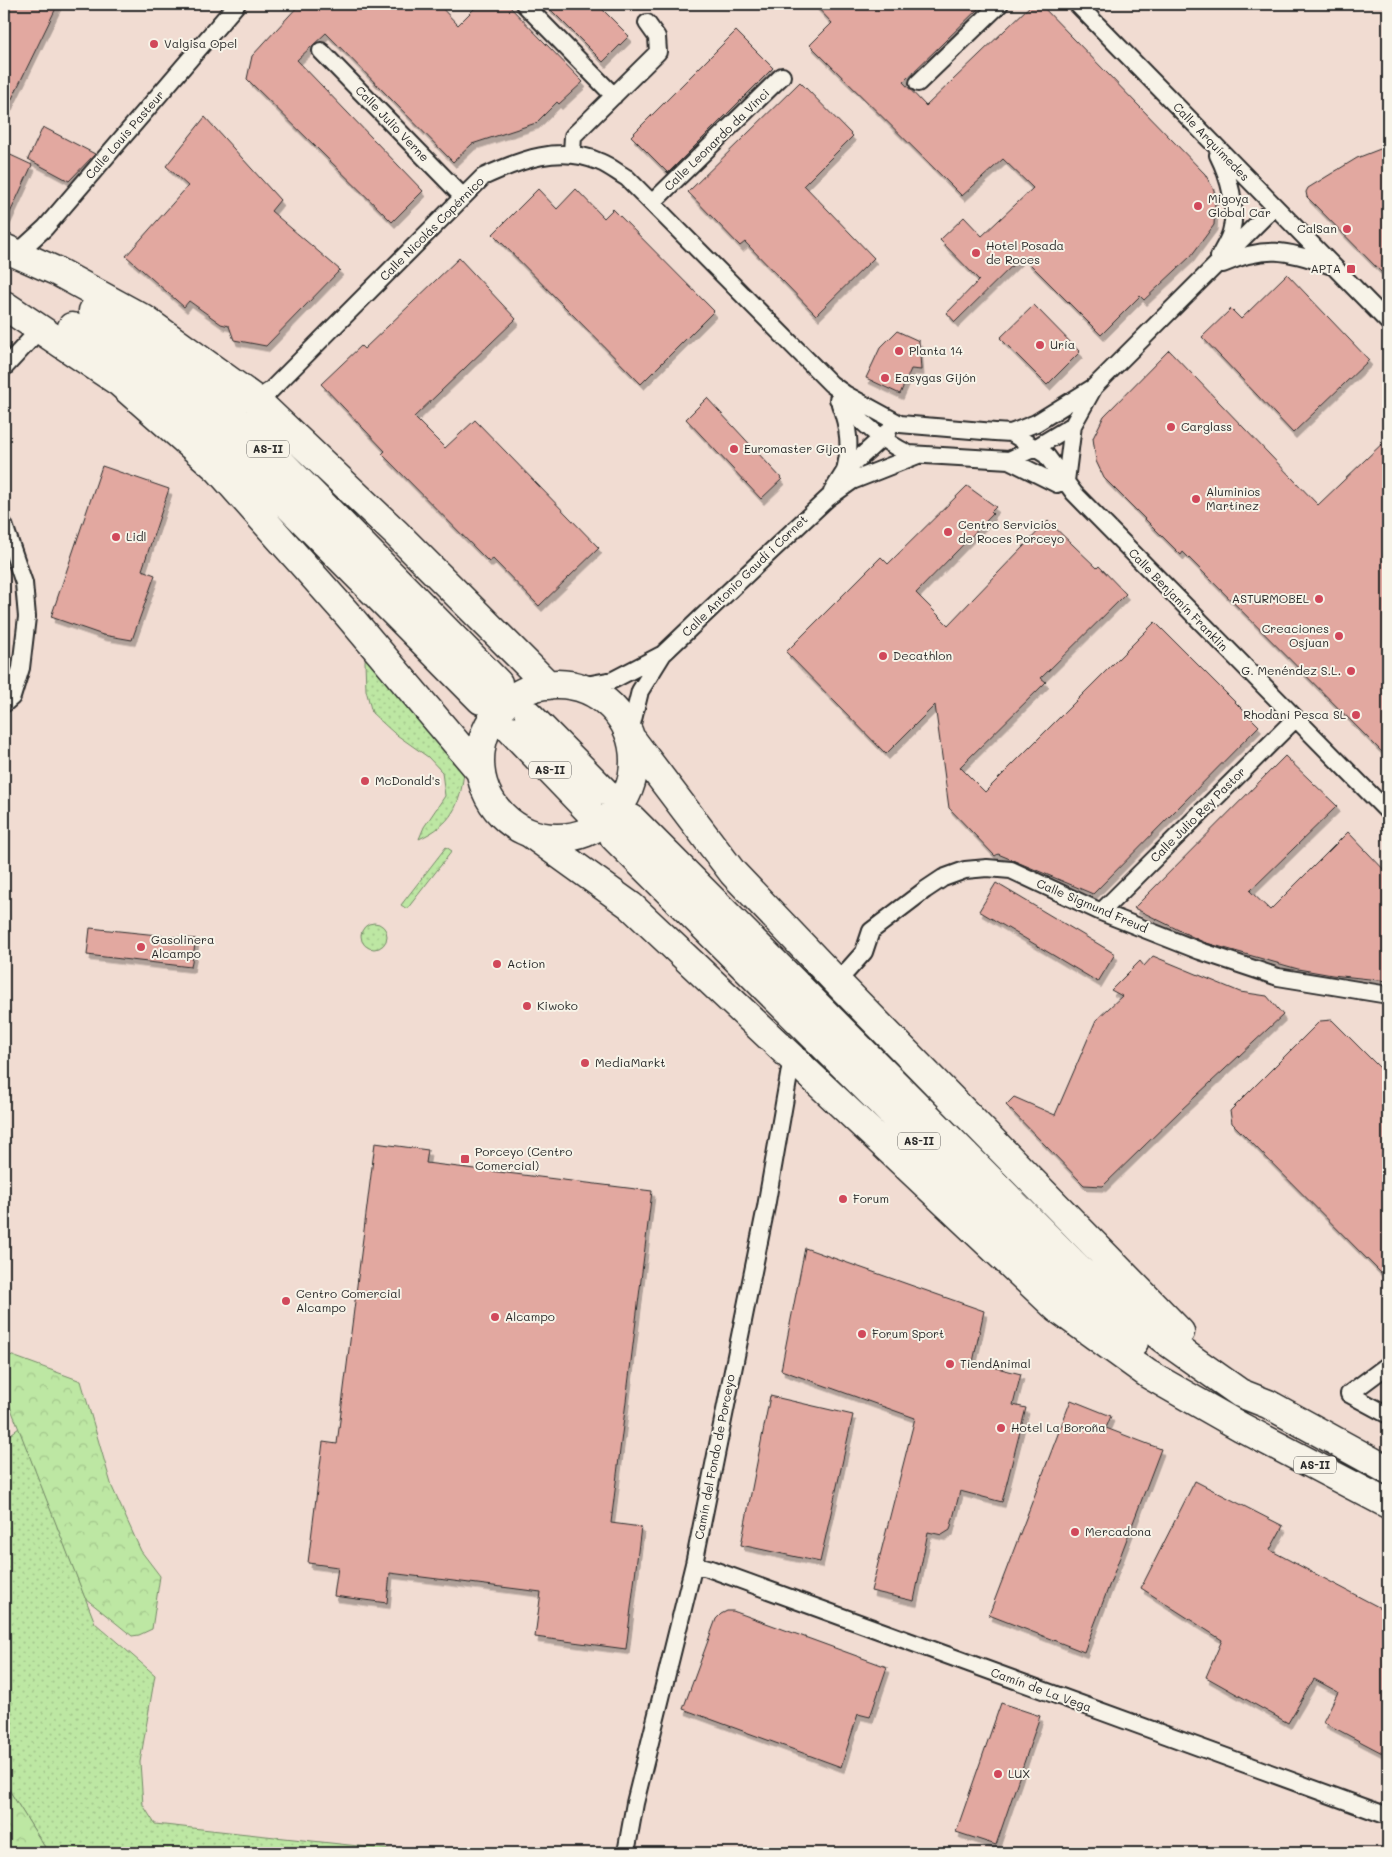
<svg xmlns="http://www.w3.org/2000/svg" width="1392" height="1857" font-family="Mali,sans-serif">
<defs>
<pattern id="grass-dots" width="8" height="8" patternUnits="userSpaceOnUse" patternTransform="scale(1.25)"><rect width="8" height="8" fill="#bde7a3"/><path d="M2 2h.1M6 6h.1" fill="none" stroke="#a3c68c" stroke-width="1.8" stroke-linecap="round"/></pattern>
<pattern id="forest-crowns" width="20" height="18" patternUnits="userSpaceOnUse" patternTransform="scale(1.25)"><rect width="20" height="18" fill="#bde7a3"/><path d="M2 6a3 3 0 1 1 6 0M12 15a3 3 0 1 1 6 0" fill="none" stroke="#a3c68c"/></pattern>
<filter id="shadow"><feDropShadow dx="3" dy="5.5" stdDeviation="0" flood-color="#0004"/></filter>
</defs>
<rect width="100%" height="100%" fill="#f1dcd2"/>
<filter id="ink" filterUnits="userSpaceOnUse"><feTurbulence type="fractalNoise" baseFrequency=".02" numOctaves="2"/><feDisplacementMap in="SourceGraphic" scale="10" xChannelSelector="R" yChannelSelector="G"/><feConvolveMatrix kernelMatrix="1 2 1 2 8 2 1 2 1" color-interpolation-filters="sRGB"/></filter>
<g filter="url(#ink)">
<!-- grass -->
<path fill="url(#grass-dots)" stroke="#748967" d="M366,653L464,772C460,806 452,824 419,839L424,827L445,796L442,772L428,757L394,733L372,713L366,690L365,661Z
M446,847L452,851L407,909L401,905Z
M361 936a13 13 0 1 1 26 0a13 13 0 1 1-26 0Z
M19,1428L95,1623L155,1675L140,1762L143,1805L155,1824L423,1853H43L46,1849L4,1782V1439Z"/>
<!-- forest -->
<path fill="url(#forest-crowns)" stroke="#748967" d="M4,1338L10,1355L81,1381L112,1487L141,1551L160,1576L152,1629L139,1635L132,1636L85,1598L4,1391Z
M4,1782L46,1849L43,1853H4Z"/>
<!-- building -->
<path fill="#e2a8a0" stroke="#2b2b2b" filter="url(#shadow)" d="M4,4H58L4,115Z
M300,4H438L458,25L479,4H507L583,82L559,104L557,102L536,123L472,144L453,162L326,33L297,60L423,191L392,222L247,79L252,56Z
M545,4H597L629,36L603,62Z
M814,4H983L903,82L926,106L1032,4H1040L1205,174L1214,190L1215,208L1214,225L1191,256L1144,300L1140,296L1101,335L1022,256L955,322L947,313L979,280L940,240L964,217L982,236L1033,188L1003,159L962,196L810,45L832,23Z
M736,31L773,68L668,173L631,136Z
M800,82L853,136L804,185L874,258L816,315L745,242L740,246L688,192Z
M205,117L280,200L271,211L340,270L266,346L234,340L229,326L221,324L189,301L184,307L126,256L188,186L166,166Z
M43,127L95,154L69,181L28,159Z
M1388,146V279L1307,197L1306,192L1308,188L1357,158Z
M4,152L32,165L4,226Z
M538,189L557,209L576,189L604,218L613,209L714,311L641,384L493,234Z
M459,258L516,319L414,417L445,448L475,420L599,548L539,606L493,559L489,562L382,454L385,451L321,384L361,346L364,349Z
M1287,274L1369,360L1293,433L1202,337L1231,309L1241,319Z
M1034,305L1080,352L1047,385L1000,338Z
M897,331L919,341L921,370L911,369L900,394L866,378L880,348Z
M1169,350L1318,505L1388,438V758L1183,552L1181,555L1104,478L1096,461L1093,438L1104,416Z
M707,398L782,479L761,499L686,419Z
M102,466L169,489L142,570L155,575L132,640L103,635L51,617Z
M967,486L996,507L991,512L993,514L916,593L948,625L1048,521L1097,568L1099,566L1126,594L1041,678L1046,682L960,767L985,792L1155,622L1259,726L1093,894L998,854L995,856L949,808L935,705L886,754L786,652L881,557L888,564Z
M1285,756L1337,806L1250,891L1270,910L1348,832L1388,874V981L1332,975L1298,969L1203,942L1134,908Z
M996,883L1115,954L1098,982L979,911Z
M90,928L196,939L191,967L87,955Z
M1153,956L1240,992L1267,996L1283,1015L1181,1110L1103,1186L1084,1185L1006,1105L1014,1097L1055,1115L1096,1020L1122,996L1111,990L1140,961L1144,966Z
M1332,1020L1388,1076V1280L1232,1123L1230,1111L1320,1021Z
M375,1143L428,1150L426,1163L652,1191L611,1523L641,1527L626,1649L535,1637L541,1592L390,1573L387,1603L334,1596L338,1567L308,1563L323,1442L337,1444Z
M805,1248L984,1311L973,1362L1021,1374L1013,1405L1026,1408L1002,1502L960,1491L950,1530L942,1535L928,1532L914,1601L871,1591L915,1418L781,1370Z
M770,1396L853,1415L820,1562L741,1545Z
M1071,1400L1111,1416L1106,1428L1161,1449L1084,1652L989,1615Z
M1195,1481L1283,1526L1270,1550L1388,1612V1756L1323,1722L1338,1692L1314,1679L1288,1723L1206,1677L1222,1640L1141,1588Z
M727,1611H733L887,1667L870,1717L858,1714L841,1767L683,1709L716,1619L721,1614Z
M1001,1703L1040,1716L996,1845L956,1832Z"/>
<g fill="none" stroke-linecap="round" stroke-linejoin="round">
<!-- highway-tunnel -->
<path stroke="#c9b9b1" stroke-width="28" stroke-dasharray="28 14" stroke-linecap="butt" d="M498,683L529,715
M481,700L511,730
M604,791L632,819
M588,810L614,837"/>
<!-- street casing -->
<g stroke="#2b2b2b" stroke-width="20">
<path id="street" d="M524,4L614,96
M1077,4L1388,322
M321,51L463,197
M918,83L1000,4
M572,153L573,136L658,52L657,37L647,23
M1218,155C1229,177 1238,207 1231,232C1229,240 1223,249 1219,257
M652,203L782,76
M8,248H23L45,228L237,4
M1223,264C1265,245 1287,250 1329,265
M4,368L41,328
M838,399C860,420 881,441 909,454L1009,460L1035,448L1073,425L1093,389
M256,400L271,390L483,177C520,160 560,144 600,162C610,166 618,173 627,178L831,384L845,394L900,424L995,432L1011,433L1036,423L1094,387L1274,207
M840,404C849,428 851,447 845,471
M1011,433L1046,455L1074,493L1388,812
M1009,460L1057,484
M1066,481L1073,425
M832,492L845,471L888,432
M4,525L24,583L27,617L21,668L12,697L4,704
M580,686L613,680L661,655
M630,732L640,691L663,654L765,557L828,498L852,481L918,455
M1101,912L1295,719
M835,980L847,971L864,952L871,931L925,890L943,878L965,870L987,868L1011,870L1101,912L1200,951L1278,977L1388,995
M1388,1365L1349,1394L1388,1415
M694,1564L708,1568L1388,1816
M626,1853L635,1803L694,1564L766,1207L792,1058"/>
</g>
<!-- highway casing -->
<g stroke="#2b2b2b" stroke-width="31">
<path id="highway" d="M4,248L56,271L144,319L256,400L396,533L548,685
M4,305L119,382L218,469L348,615L480,771
M93,311L153,347L259,440L498,683
M72,327L132,366L239,456L481,700
M480 761a77 77 0 1 1 154 0a77 77 0 1 1-154 0Z
M529,715L604,791
M511,730L588,810
M633,741L733,873L835,980L1180,1332
M632,819L1082,1272L1162,1338L1240,1393L1268,1404L1388,1470
M531,834L631,906L1058,1309L1148,1374L1241,1427L1388,1504
M614,837L1069,1290L1134,1342"/>
</g>
<!-- street -->
<use href="#street" stroke="#f7f3e8" stroke-width="16"/>
<!-- highway -->
<use href="#highway" stroke="#f7f3e8" stroke-width="28"/>
</g>
</g>
<!-- markers -->
<g fill="#d1495b" stroke="#f7f3e8" stroke-width="2">
<circle cx="154" cy="44" r="5"/>
<circle cx="1198" cy="206" r="5"/>
<circle cx="1347" cy="229" r="5"/>
<circle cx="976" cy="253" r="5"/>
<rect x="1346" y="264" width="10" height="10" rx="2.5"/>
<circle cx="1040" cy="345" r="5"/>
<circle cx="899" cy="351" r="5"/>
<circle cx="885" cy="378" r="5"/>
<circle cx="1171" cy="427" r="5"/>
<circle cx="734" cy="449" r="5"/>
<circle cx="1196" cy="499" r="5"/>
<circle cx="948" cy="532" r="5"/>
<circle cx="116" cy="537" r="5"/>
<circle cx="1319" cy="599" r="5"/>
<circle cx="1339" cy="636" r="5"/>
<circle cx="883" cy="656" r="5"/>
<circle cx="1351" cy="671" r="5"/>
<circle cx="1356" cy="715" r="5"/>
<circle cx="365" cy="781" r="5"/>
<circle cx="141" cy="947" r="5"/>
<circle cx="497" cy="964" r="5"/>
<circle cx="527" cy="1006" r="5"/>
<circle cx="585" cy="1063" r="5"/>
<rect x="460" y="1154" width="10" height="10" rx="2.5"/>
<circle cx="843" cy="1199" r="5"/>
<circle cx="286" cy="1301" r="5"/>
<circle cx="495" cy="1317" r="5"/>
<circle cx="862" cy="1334" r="5"/>
<circle cx="950" cy="1364" r="5"/>
<circle cx="1001" cy="1428" r="5"/>
<circle cx="1075" cy="1532" r="5"/>
<circle cx="998" cy="1774" r="5"/>
</g>
<g text-anchor="middle" stroke-width="4" stroke-linejoin="round" paint-order="stroke">
<!-- shield labels -->
<g fill="#f7f3e8" stroke="#686764" stroke-width="1">
<rect x="247" y="440.5" width="42" height="17" rx="4"/>
<rect x="529" y="761.5" width="42" height="17" rx="4"/>
<rect x="898" y="1132.5" width="42" height="17" rx="4"/>
<rect x="1294" y="1456.5" width="42" height="17" rx="4"/>
</g>
<g font-size="11" font-weight="bold" fill="#2b2b2b">
<text x="268" y="453">AS-II</text>
<text x="550" y="774">AS-II</text>
<text x="919" y="1145">AS-II</text>
<text x="1315" y="1469">AS-II</text>
</g>
<!-- poi labels -->
<g font-size="12" fill="#2b2b2b" stroke="#f7f3e8" text-anchor="start">
<text x="164" y="48">Valgisa Opel</text>
<text x="1208" y="203">Migoya<tspan x="1208" dy="14">Global Car</tspan></text>
<text x="1337" y="233" text-anchor="end">CalSan</text>
<text x="986" y="250">Hotel Posada<tspan x="986" dy="14">de Roces</tspan></text>
<text x="1341" y="273" text-anchor="end">APTA</text>
<text x="1050" y="349">Uría</text>
<text x="909" y="355">Planta 14</text>
<text x="895" y="382">Easygas Gijón</text>
<text x="1181" y="431">Carglass</text>
<text x="744" y="453">Euromaster Gijon</text>
<text x="1206" y="496">Aluminios<tspan x="1206" dy="14">Martínez</tspan></text>
<text x="958" y="529">Centro Servicios<tspan x="958" dy="14">de Roces Porceyo</tspan></text>
<text x="126" y="541">Lidl</text>
<text x="1309" y="603" text-anchor="end">ASTURMOBEL</text>
<text x="1329" y="633" text-anchor="end">Creaciones<tspan x="1329" dy="14">Osjuan</tspan></text>
<text x="893" y="660">Decathlon</text>
<text x="1341" y="675" text-anchor="end">G. Menéndez S.L.</text>
<text x="1346" y="719" text-anchor="end">Rhodani Pesca SL</text>
<text x="375" y="785">McDonald's</text>
<text x="151" y="944">Gasolinera<tspan x="151" dy="14">Alcampo</tspan></text>
<text x="507" y="968">Action</text>
<text x="537" y="1010">Kiwoko</text>
<text x="595" y="1067">MediaMarkt</text>
<text x="475" y="1156">Porceyo (Centro<tspan x="475" dy="14">Comercial)</tspan></text>
<text x="853" y="1203">Forum</text>
<text x="296" y="1298">Centro Comercial<tspan x="296" dy="14">Alcampo</tspan></text>
<text x="505" y="1321">Alcampo</text>
<text x="872" y="1338">Forum Sport</text>
<text x="960" y="1368">TiendAnimal</text>
<text x="1011" y="1432">Hotel La Boroña</text>
<text x="1085" y="1536">Mercadona</text>
<text x="1008" y="1778">LUX</text>
</g>
<!-- street labels -->
<g font-size="12" fill="#2b2b2b" stroke="#f7f3e8">
<text transform="translate(392 124) rotate(46)" y="4">Calle Julio Verne</text>
<text transform="translate(125 135) rotate(-49)" y="4">Calle Louis Pasteur</text>
<text transform="translate(717 140) rotate(-44)" y="4">Calle Leonardo da Vinci</text>
<text transform="translate(1211 142) rotate(46)" y="4">Calle Arquímedes</text>
<text transform="translate(432 229) rotate(-45)" y="4">Calle Nicolás Copérnico</text>
<text transform="translate(745 576) rotate(-44)" y="4">Calle Antonio Gaudí i Cornet</text>
<text transform="translate(1178 600) rotate(46)" y="4">Calle Benjamín Franklin</text>
<text transform="translate(1198 815) rotate(-45)" y="4">Calle Julio Rey Pastor</text>
<text transform="translate(1092 906) rotate(23)" y="4">Calle Sigmund Freud</text>
<text transform="translate(715 1457) rotate(-79)" y="4">Camín del Fondo de Porceyo</text>
<text transform="translate(1041 1690) rotate(20)" y="4">Camín de La Vega</text>
</g>
</g>
<!-- margin -->
<rect width="1392" height="1857" fill="none" stroke="#f7f3e8" stroke-width="20"/>
<rect x="10" y="10" width="1372" height="1837" fill="none" stroke="#2b2b2b" stroke-width="2" filter="url(#ink)"/>
</svg>
